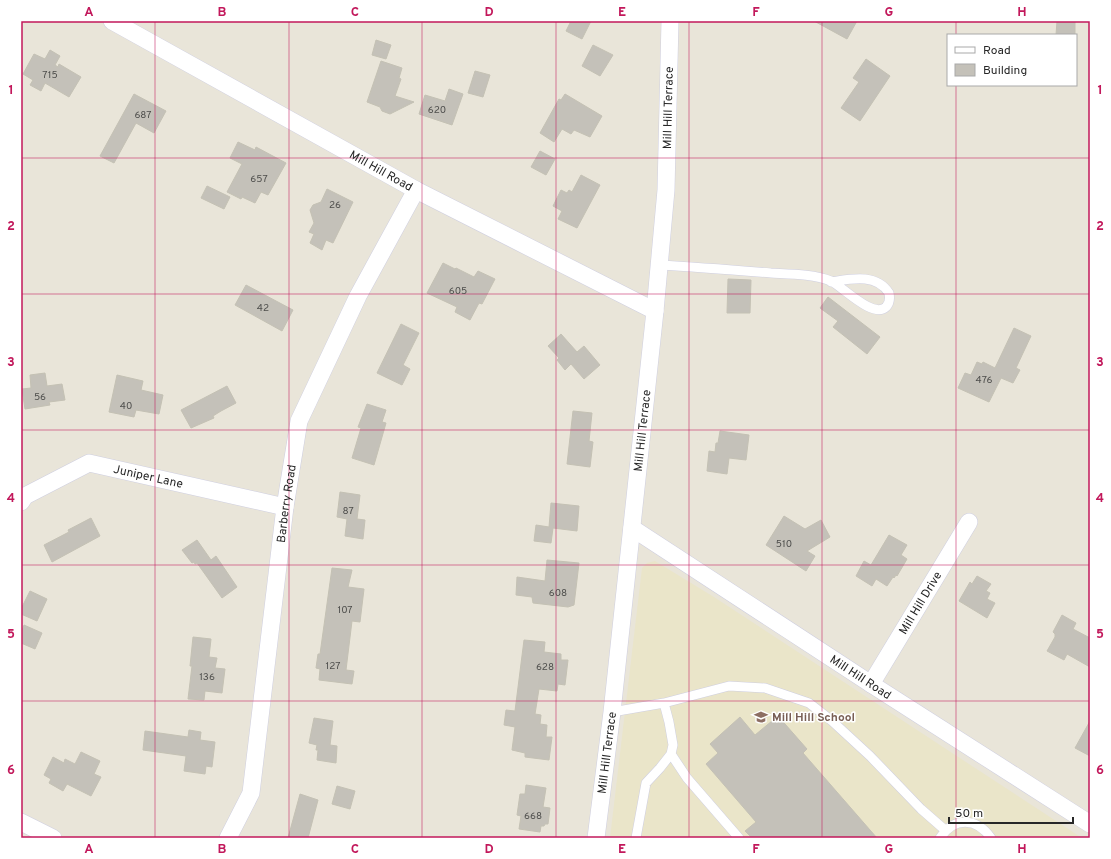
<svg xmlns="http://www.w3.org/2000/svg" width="1111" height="859" font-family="Overpass,sans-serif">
<rect width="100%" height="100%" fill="#e9e5d9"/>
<!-- education -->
<path fill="#eae5c9" d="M655,561L714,597L1082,838H610L642,568L647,563Z"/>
<!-- building -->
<path fill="#c4c1b9" stroke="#c4c1b4" d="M571,21H591L582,39L566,31Z
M814,21H857L847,39Z
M1057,21H1075V35H1056Z
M376,40L391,45L386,59L372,55Z
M593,45L613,55L600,76L582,66Z
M50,50L60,56L55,65L58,67L59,64L81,77L69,97L45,83L41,91L30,85L33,80L23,74L34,54L45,59Z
M866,59L890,76L860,121L841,108L859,82L853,78Z
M381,61L402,68L399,78L401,79L395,96L414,102L390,114L382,111L380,107L367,102Z
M475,71L490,75L483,97L468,93Z
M449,89L463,94L452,125L419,114L425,95L445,101Z
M134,94L166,111L154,133L136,123L114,163L100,156Z
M565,94L602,116L590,137L574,130L571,134L562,129L554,142L540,133L559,99L561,100Z
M238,142L255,150L256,147L286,163L268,195L261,192L255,203L242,197L241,199L227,192L242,164L230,158Z
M540,151L555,159L546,175L531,167Z
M581,175L600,185L577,228L558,219L562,211L553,206L561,190L567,193L569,190L572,192Z
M207,186L230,197L224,209L201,198Z
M327,189L353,202L333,243L326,240L322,250L310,243L314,234L309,232L314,223L310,210L313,205L321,202Z
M443,263L455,269L456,268L474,277L478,271L495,279L482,304L479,303L470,320L455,312L457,307L427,293Z
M728,279L751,280L750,313H727Z
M246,285L293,310L282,331L235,305Z
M828,297L880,337L867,354L833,327L838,321L820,308Z
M401,324L419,333L403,365L410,369L402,385L377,373Z
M1014,328L1031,336L1016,368L1020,370L1013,383L1001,378L989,402L958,388L965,373L971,375L977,362L982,364L983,362L995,368Z
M561,334L577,352L584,346L600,365L584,379L571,364L565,370L557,360L559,358L548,346Z
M45,373L47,386L62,384L65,400L49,402L50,405L25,409L22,389L31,388L30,375Z
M117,375L143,381L141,390L163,395L159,414L136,410L134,417L109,412Z
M227,386L236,403L221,411L213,416L214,418L191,428L181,410Z
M367,404L386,410L382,422L386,423L374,465L352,458L361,428L358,427Z
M573,411L592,413L589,441L593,442L590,467L567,464Z
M720,431L749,435L746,460L729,458L727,474L707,471L709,451L715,452L716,443H718Z
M340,492L360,495L357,519L365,520L363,539L345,536L347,519L337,517Z
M551,503L579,506L577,531L553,528L551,543L534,541L536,525L549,527Z
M784,516L805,529L821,520L830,537L807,551L815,556L806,571L766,545Z
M91,518L100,536L52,562L44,545L69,532L68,530Z
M889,535L907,545L901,555L907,559L897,576L896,575L894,578L893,577L887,586L876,579L872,586L856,576L864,561L871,565Z
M197,540L211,560L216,556L237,587L222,598L197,563L195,564L194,562L192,563L182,550Z
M547,560L579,563L574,605L568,607L533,603L532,597L516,595L517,577L545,581Z
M332,568L352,570L348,587L364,589L360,622L352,621L346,670L354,671L352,684L319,680L320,669L316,668L318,654H320Z
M977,576L991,584L986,591L990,593L987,599L995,603L987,618L959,601L970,582L972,584Z
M30,591L47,599L37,621L21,614V609Z
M1062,615L1076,623L1073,629L1090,638V667L1067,654L1064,660L1047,651L1055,637V634L1053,632Z
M24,625L42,633L35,649L21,643V633Z
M193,637L211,639L209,657L217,658L215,668L225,669L222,693L205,691L204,700L188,699L192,666H190Z
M524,640L545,642L544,652L561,654V660H568L565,685L558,684L557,691L539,689L535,714L541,715L540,724L547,725L546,737H552L549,760L525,757V753L512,750L515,727L504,725L506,710L515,711Z
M778,716L807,749L803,753L877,838H752L745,831L756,822L706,764L718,753L710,744L740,717L755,735Z
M314,718L333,721L330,745L337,746L336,763L317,760L318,750H316L317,745L309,743Z
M1090,721V756L1075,748Z
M189,730L201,732L200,740L215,742L212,767L206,766L205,774L184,771L186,756L143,750L145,731L188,737Z
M81,752L100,761L94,774L101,777L91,796L67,784L63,791L49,783L51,779L44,775L53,757L64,763L65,759L75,764Z
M526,785L546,788L543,807L550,808L548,824H545L544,826H541L540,832L519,829L521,816L517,815L520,794H525Z
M337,786L355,791L350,809L332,804Z
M300,794L318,800L308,838H288Z"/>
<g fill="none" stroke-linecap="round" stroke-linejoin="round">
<!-- lane casing -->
<g stroke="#cfcfe0" stroke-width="10">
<path id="lane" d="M659,265C696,267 734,270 771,273C789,274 814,274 831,281C843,287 873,319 886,307C890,303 890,298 889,293C876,273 851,279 831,282
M612,712L664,703L729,686L765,688L809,703L832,721L870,756L921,809L945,830
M671,754L687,778L739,838
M636,838L646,783L660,768L671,754L673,745L669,722L664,703
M940,838C954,817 976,817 991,838"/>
</g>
<!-- street casing -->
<g stroke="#cfcfe0" stroke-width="18">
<g id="street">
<path id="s1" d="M112,21L416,190L655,311"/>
<path id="s2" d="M21,502L25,496L89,463L285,507"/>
<path id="s3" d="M632,528L871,684L1090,824"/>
<path id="s4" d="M871,684L969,522"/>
<path d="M21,822L53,838"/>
<path id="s5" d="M228,838L251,793L285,507L299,421L358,296L416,190"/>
<path id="s6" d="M596,838L612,712L655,311L666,190L670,21"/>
</g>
</g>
<!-- lane -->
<use href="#lane" stroke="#fff" stroke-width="9"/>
<!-- street -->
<use href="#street" stroke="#fff" stroke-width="17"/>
</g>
<!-- grid -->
<path fill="none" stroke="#c2185b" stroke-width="1" stroke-opacity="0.55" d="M155,21V838M289,21V838M422,21V838M556,21V838M689,21V838M822,21V838M956,21V35M956,85V838M21,158H1090M21,294H1090M21,430H1090M21,565H1090M21,701H1090"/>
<!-- icons -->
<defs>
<g id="school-bare" transform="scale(1.08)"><path d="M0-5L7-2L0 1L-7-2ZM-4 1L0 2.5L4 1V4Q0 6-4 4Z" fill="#8d6e63" stroke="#fff" stroke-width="2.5" paint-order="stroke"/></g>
</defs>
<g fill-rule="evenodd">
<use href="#school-bare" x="761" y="717"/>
</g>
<g text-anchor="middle" stroke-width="3" stroke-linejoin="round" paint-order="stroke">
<!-- number labels -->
<g font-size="10" fill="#4e4e4c">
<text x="50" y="78">715</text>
<text x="437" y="113">620</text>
<text x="143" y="118">687</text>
<text x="259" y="182">657</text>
<text x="335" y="208">26</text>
<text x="458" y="294">605</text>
<text x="263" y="311">42</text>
<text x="984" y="383">476</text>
<text x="40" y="400">56</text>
<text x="126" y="409">40</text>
<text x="348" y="514">87</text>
<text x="784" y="547">510</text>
<text x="558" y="596">608</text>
<text x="345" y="613">107</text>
<text x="333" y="669">127</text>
<text x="545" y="670">628</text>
<text x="207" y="680">136</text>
<text x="533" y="819">668</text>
</g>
<!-- street labels -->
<g font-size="12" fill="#272727" stroke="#fff">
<text dy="4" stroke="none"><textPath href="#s6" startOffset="734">Mill Hill Terrace</textPath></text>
<text dy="4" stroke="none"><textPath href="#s1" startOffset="308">Mill Hill Road</textPath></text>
<text dy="4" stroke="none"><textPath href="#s6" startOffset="410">Mill Hill Terrace</textPath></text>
<text dy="4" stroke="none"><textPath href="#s2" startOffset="140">Juniper Lane</textPath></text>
<text dy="4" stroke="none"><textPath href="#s5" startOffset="342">Barberry Road</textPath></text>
<text dy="4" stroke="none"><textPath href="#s4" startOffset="95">Mill Hill Drive</textPath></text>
<text dy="4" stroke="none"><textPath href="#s3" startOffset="273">Mill Hill Road</textPath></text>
<text dy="4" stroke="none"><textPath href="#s6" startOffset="86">Mill Hill Terrace</textPath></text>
</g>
<!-- education labels -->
<g font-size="12" font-weight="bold" fill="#785e54" stroke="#fff" text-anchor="start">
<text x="772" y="721">Mill Hill School</text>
</g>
</g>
<!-- border -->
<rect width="1111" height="859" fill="none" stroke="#ffffff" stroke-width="44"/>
<!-- legend -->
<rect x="947" y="34" width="130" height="52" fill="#ffffff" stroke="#a9a9a9"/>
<rect x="955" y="47" width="20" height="6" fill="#ffffff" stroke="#a9a9a9"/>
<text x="983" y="54" font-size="12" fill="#272727">Road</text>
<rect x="955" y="64" width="20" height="12" fill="#c4c1b9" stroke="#a9a9a9"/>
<text x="983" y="74" font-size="12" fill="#272727">Building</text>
<!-- scale -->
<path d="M949 817v6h124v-6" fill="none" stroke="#272727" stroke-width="2"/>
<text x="955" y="817" font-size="12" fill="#272727" stroke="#ffffff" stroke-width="3" paint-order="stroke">50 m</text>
<rect x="22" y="22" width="1067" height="815" fill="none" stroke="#c2185b" stroke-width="1.5"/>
<g font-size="13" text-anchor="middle" font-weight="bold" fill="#c2185b">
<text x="89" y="16">A</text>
<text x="222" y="16">B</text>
<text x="355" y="16">C</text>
<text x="489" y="16">D</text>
<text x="622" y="16">E</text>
<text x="756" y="16">F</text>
<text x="889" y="16">G</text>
<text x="1022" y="16">H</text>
<text x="11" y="94">1</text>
<text x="1100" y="94">1</text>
<text x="11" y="230">2</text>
<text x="1100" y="230">2</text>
<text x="11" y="366">3</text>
<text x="1100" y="366">3</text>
<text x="11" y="502">4</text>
<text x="1100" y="502">4</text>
<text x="11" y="638">5</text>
<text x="1100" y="638">5</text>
<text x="11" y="774">6</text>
<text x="1100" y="774">6</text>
<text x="89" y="853">A</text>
<text x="222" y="853">B</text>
<text x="355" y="853">C</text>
<text x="489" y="853">D</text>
<text x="622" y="853">E</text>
<text x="756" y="853">F</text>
<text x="889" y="853">G</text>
<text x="1022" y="853">H</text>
</g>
</svg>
